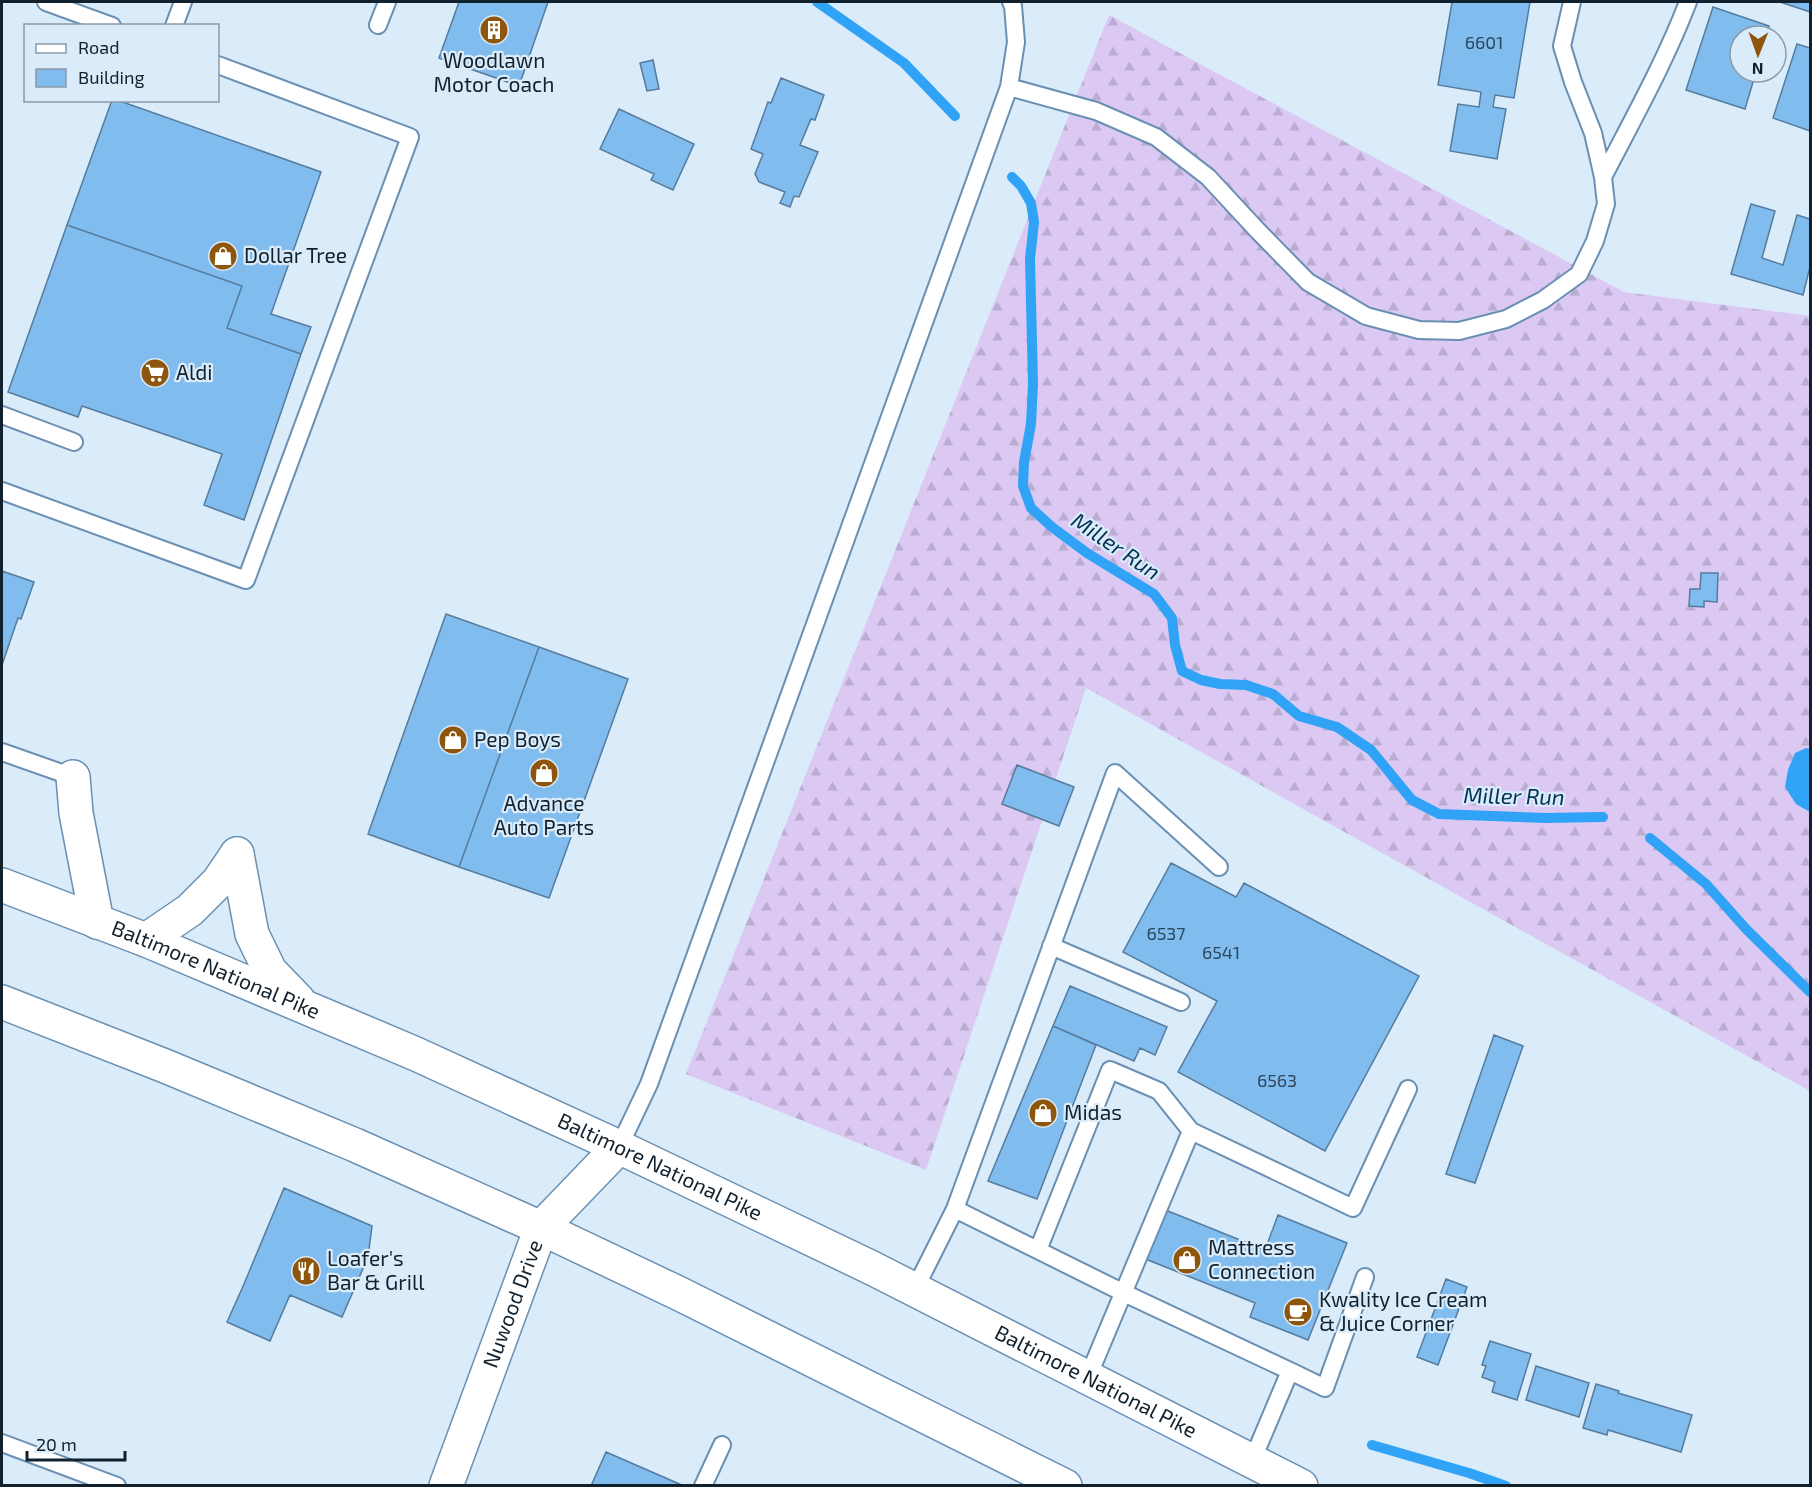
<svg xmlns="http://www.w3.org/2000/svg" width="1812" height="1487" font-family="'Exo 2',sans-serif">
<defs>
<pattern id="forest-firs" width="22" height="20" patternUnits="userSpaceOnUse" patternTransform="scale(1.5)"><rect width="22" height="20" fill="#dbc8f3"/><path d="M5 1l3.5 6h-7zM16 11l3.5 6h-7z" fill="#bbacd1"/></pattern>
</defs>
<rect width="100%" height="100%" fill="#daebfa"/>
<!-- forest -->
<path fill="url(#forest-firs)" d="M1109,15L1624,292L1810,316V1091L1086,688L926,1170L686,1074Z"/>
<!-- water -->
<path fill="#30a3f7" d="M1806,748L1810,749V812L1796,804L1785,787L1788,770L1795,753Z"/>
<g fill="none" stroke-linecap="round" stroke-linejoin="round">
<!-- stream -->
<path stroke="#30a3f7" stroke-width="10" d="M817,2L904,63L955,116
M1012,177L1021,186L1031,203L1034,222L1030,259L1033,384L1031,424L1024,462L1023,486L1031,508L1052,527L1087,553L1154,594L1172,618L1175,645L1182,671L1201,680L1220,684L1246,685L1273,694L1299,716L1337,727L1371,750L1412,800L1439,814L1545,818L1603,817
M1650,838L1706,884L1747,930L1810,992
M1372,1445L1469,1473L1506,1486"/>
</g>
<!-- building -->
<path fill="#81bcee" stroke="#557b9d" stroke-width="1.5" d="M459,2H548L519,86L439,58Z
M1452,2H1530L1514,98L1495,95L1493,107L1506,109L1497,159L1450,151L1458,104L1479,107L1481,92L1438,85Z
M1780,2H1810V12Z
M1713,7L1769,26L1766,36H1740V72H1756L1745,109L1686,90Z
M1797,44L1810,48V131L1773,118Z
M653,60L659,89L647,91L640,63Z
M781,78L824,95L815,120L811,119L800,145L818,152L799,197L794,196L790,207L780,203L785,192L759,182L755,174L763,154L751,149L768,102L771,103Z
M112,100H117L321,172L271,314L311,327L301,354L227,328L242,286L67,225Z
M619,109L694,144L673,190L651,180L654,174L600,149Z
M1751,204L1775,211L1762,258L1783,265L1797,215L1810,219V267L1803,295L1731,274Z
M67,225L242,286L227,328L301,354L244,520L204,505L222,454L82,406L78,417L8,392Z
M2,571L34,582L21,619L18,618L2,665Z
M1701,573H1718L1717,602L1704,601V607L1689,606L1690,589H1700Z
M446,614L539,647L459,867L368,834Z
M539,647L628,679L549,898L459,867Z
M1017,765L1074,787L1059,826L1002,804Z
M1171,863L1236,897L1244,883L1419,976L1325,1151L1178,1072L1217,1001L1123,952Z
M1070,986L1167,1027L1155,1055L1140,1048L1134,1061L1053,1026Z
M1053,1026L1096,1045L1037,1199L988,1181Z
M1494,1035L1523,1046L1475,1183L1446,1174Z
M284,1188L372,1226L368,1257L342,1317L290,1295L270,1341L227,1322L244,1284Z
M1163,1209L1265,1250L1278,1215L1347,1243L1308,1340L1250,1317L1255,1303L1143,1258Z
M1446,1279L1467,1287L1438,1365L1417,1357Z
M1490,1341L1531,1354L1517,1400L1492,1392L1495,1382L1482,1377L1486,1366L1482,1365Z
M1536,1366L1589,1383L1579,1417L1526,1400Z
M1596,1384L1619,1391L1618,1393L1692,1415L1681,1452L1608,1430L1607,1435L1583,1428Z
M606,1452L684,1486H591Z"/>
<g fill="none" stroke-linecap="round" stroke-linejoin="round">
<!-- lane casing -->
<g stroke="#6990b3" stroke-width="20">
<path id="lane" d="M46,2L112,26
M1572,2L1562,46L1573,82L1593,133L1603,177C1633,119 1665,62 1688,2
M378,25L387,2
M174,26L183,2
M1009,87L1096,111L1156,137L1208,177L1258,231L1308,282L1366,316L1419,330L1459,331L1506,319L1543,300L1579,274L1595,241L1606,204L1603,177
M2,415L74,442
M2,491L246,580L410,137L218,65
M2,752L73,777
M1051,946L1181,1002
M619,1147L649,1084L1009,87L1016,42L1013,6L1011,2
M955,1209L1115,773L1219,867
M1038,1250L1110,1070L1159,1091L1191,1131L1353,1208L1408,1089
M915,1289L955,1209L1124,1293L1290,1371L1252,1461
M1290,1371L1325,1388L1365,1277
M1088,1377L1191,1131
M2,1443L117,1486
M703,1486L722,1445"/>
</g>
<!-- secondary casing -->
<g stroke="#6990b3" stroke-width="36">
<g id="secondary">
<path id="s1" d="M446,1486L541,1228L619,1147"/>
</g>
</g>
<!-- primary casing -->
<g stroke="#6990b3" stroke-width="36">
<g id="primary">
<path d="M73,777L76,813L97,922"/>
<path d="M237,854L252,934L270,971L298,1000"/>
<path id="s2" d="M2,885L146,940L416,1054L619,1147L872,1268L1301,1486"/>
<path d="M146,940L190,910L218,882L237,854"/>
<path d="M2,1002L165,1066L355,1145L541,1228L678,1293L1065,1486"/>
</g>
</g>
<!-- lane -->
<use href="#lane" stroke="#fff" stroke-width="16"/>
<!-- secondary -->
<use href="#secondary" stroke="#fff" stroke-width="33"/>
<!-- primary -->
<use href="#primary" stroke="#fff" stroke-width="33"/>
</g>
<!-- icons -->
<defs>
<g id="building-disc" transform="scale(1.5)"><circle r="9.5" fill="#8e560d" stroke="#daebfa"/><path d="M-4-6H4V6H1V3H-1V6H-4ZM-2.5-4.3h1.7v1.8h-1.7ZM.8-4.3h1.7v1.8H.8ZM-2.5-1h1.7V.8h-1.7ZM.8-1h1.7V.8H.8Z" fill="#fff"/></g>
<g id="shop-disc" transform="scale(1.5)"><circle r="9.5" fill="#8e560d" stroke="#daebfa"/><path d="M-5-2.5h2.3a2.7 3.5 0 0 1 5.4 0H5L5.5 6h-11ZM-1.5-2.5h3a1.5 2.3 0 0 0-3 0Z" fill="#fff"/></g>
<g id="supermarket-disc" transform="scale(1.5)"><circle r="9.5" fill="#8e560d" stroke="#daebfa"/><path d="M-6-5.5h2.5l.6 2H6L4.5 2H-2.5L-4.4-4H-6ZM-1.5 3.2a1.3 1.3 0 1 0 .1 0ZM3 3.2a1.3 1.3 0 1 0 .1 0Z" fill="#fff"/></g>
<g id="restaurant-disc" transform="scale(1.5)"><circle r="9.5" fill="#8e560d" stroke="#daebfa"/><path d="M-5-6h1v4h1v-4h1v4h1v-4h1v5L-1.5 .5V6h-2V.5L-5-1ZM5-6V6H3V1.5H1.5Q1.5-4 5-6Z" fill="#fff"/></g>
<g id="cafe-disc" transform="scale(1.5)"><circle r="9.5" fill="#8e560d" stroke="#daebfa"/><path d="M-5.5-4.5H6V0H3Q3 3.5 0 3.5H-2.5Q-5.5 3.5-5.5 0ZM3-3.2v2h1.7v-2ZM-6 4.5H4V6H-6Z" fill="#fff"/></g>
</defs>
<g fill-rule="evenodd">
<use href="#building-disc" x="494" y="30"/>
<use href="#shop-disc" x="223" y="256"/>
<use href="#supermarket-disc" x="155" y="373"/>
<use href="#shop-disc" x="453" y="740"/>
<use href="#shop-disc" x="544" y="773"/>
<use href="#shop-disc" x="1043" y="1113"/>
<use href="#shop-disc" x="1187" y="1260"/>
<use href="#restaurant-disc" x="306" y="1271"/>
<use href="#cafe-disc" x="1298" y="1312"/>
</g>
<g text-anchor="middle" stroke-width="4.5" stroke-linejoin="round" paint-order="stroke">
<!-- number labels -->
<g font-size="18" fill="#2d485e">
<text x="1484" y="49">6601</text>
<text x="1166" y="940">6537</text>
<text x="1221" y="959">6541</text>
<text x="1277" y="1087">6563</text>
</g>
<!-- poi labels -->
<g font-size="21" fill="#11212e" stroke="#daebfa" text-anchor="start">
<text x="494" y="68" text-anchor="middle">Woodlawn<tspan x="494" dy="24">Motor Coach</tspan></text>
<text x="244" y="263">Dollar Tree</text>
<text x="176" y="380">Aldi</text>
<text x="474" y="747">Pep Boys</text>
<text x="544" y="811" text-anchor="middle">Advance<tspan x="544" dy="24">Auto Parts</tspan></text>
<text x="1064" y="1120">Midas</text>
<text x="1208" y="1255">Mattress<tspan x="1208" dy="24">Connection</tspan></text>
<text x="327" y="1266">Loafer's<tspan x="327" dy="24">Bar &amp; Grill</tspan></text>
<text x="1319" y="1307">Kwality Ice Cream<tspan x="1319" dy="24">&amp; Juice Corner</tspan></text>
</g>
<!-- street labels -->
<g font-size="21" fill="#11212e" stroke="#daebfa">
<text dy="7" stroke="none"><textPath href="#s2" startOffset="230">Baltimore National Pike</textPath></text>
<text dy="7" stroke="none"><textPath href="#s2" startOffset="716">Baltimore National Pike</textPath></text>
<text dy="7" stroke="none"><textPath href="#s1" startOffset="194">Nuwood Drive</textPath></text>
<text dy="7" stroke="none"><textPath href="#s2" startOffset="1202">Baltimore National Pike</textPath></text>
</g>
<!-- water labels -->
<g font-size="22" font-style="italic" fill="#023151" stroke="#daebfa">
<text transform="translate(1116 546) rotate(34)" y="8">Miller Run</text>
<text transform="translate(1514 796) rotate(1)" y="8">Miller Run</text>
</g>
</g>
<!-- border -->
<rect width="1812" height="1487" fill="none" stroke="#11212e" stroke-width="6"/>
<!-- legend -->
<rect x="24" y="24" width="195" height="78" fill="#daebfa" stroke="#8a9aa8" stroke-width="1.5"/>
<rect x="36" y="44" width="30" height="9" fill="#ffffff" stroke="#8a9aa8" stroke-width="1.5"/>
<text x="78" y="54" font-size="18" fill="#11212e">Road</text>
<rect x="36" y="69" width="30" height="18" fill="#81bcee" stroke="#8a9aa8" stroke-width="1.5"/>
<text x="78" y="84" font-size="18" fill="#11212e">Building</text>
<!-- north arrow -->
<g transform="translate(1758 54) rotate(181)"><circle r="28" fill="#daebfa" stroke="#8a9aa8" stroke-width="1.5"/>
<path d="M0-4.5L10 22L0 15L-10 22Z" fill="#8e560d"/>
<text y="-9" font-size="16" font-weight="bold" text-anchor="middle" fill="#11212e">N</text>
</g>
<!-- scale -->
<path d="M27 1451v9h98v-9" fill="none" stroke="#11212e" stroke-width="3"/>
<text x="36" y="1451" font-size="18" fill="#11212e" stroke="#daebfa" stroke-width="4.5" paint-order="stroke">20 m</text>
</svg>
